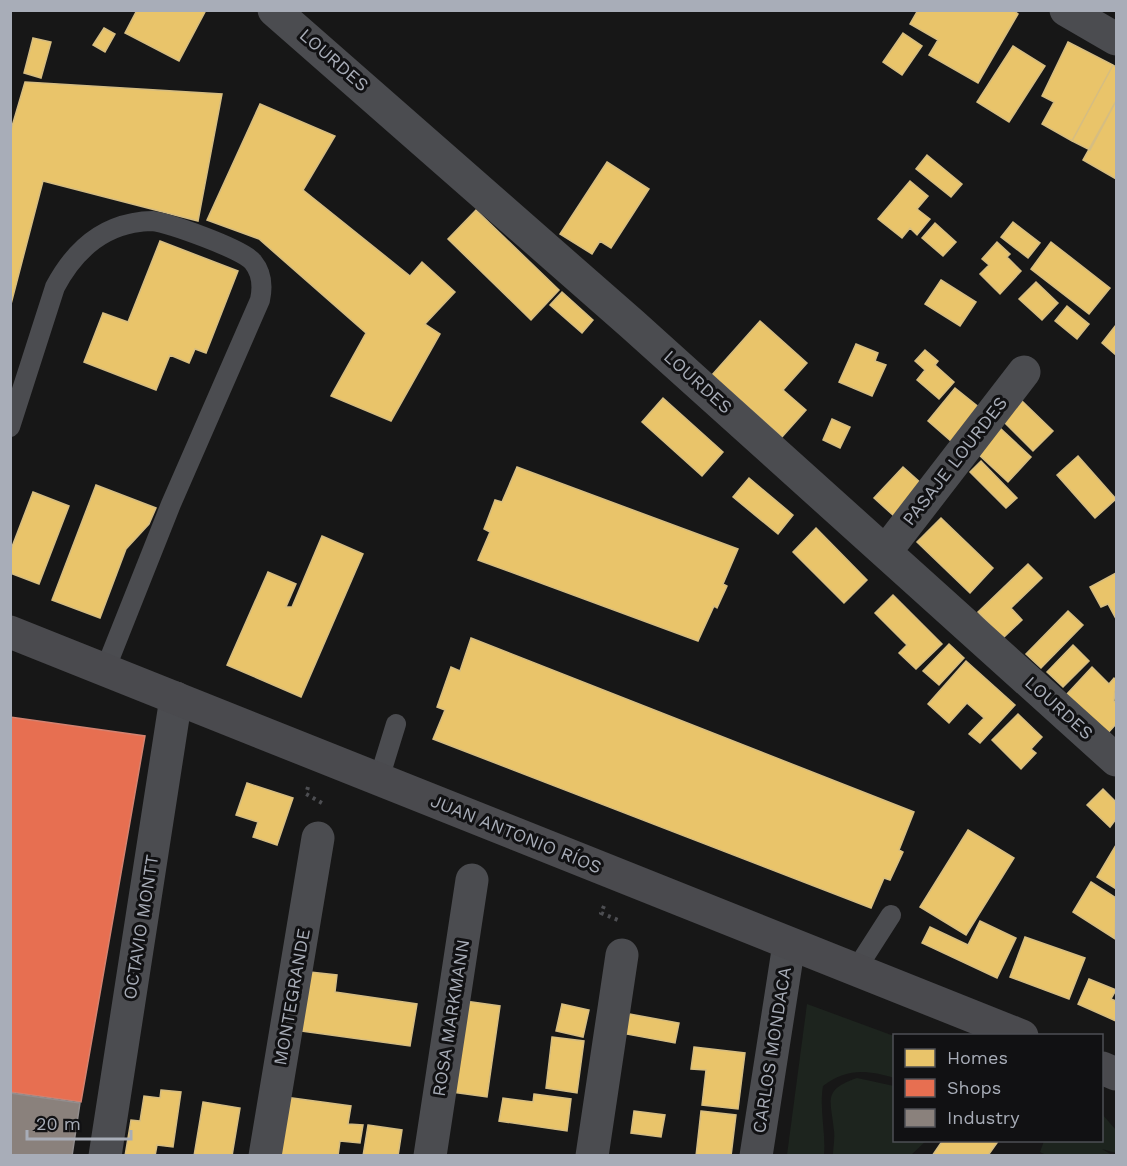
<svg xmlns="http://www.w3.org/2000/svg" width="1127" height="1166" font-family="'Work Sans',sans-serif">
<rect width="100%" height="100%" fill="#171717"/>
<!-- green -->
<path fill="#1d241e" d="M807,1004L894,1036V1078C867,1070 847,1068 823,1086C819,1110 826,1131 824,1155H787Z
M857,1078L894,1086V1140L926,1141L911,1155H833C833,1148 835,1139 834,1131C831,1100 822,1090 857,1078Z
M1102,1114L1116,1130V1153L1102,1149L1112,1155H1046L1040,1152L1044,1141L1102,1140Z"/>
<!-- homes -->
<path fill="#e9c46a" stroke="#d6bd81" stroke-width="1.5" d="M137,10H206L179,61L125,33Z
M918,10H1013L1018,14L978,83L929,55L938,40L910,24Z
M104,28L115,34L105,52L93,45Z
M903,33L922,46L902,75L883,62Z
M33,38L51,42L41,78L24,73Z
M1068,42L1113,65L1072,141L1042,124L1054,102L1042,96Z
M1013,46L1045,66L1009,122L977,102Z
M1113,65L1116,67V101L1090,150L1072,141Z
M25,82L222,94L198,221L43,181L10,308V133Z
M1116,101V179L1083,160Z
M260,104L335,136L303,190L410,276L422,262L455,292L425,324L440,334L391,421L331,396L366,333L259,239L207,220Z
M927,155L962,184L951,197L916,169Z
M607,162L649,189L611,248L600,241L592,254L560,234Z
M910,181L928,196L917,209L930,219L917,235L910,228L902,238L878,219Z
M476,210L559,290L531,320L448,239Z
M1013,222L1040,243L1028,258L1001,237Z
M935,223L956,242L943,256L922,238Z
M160,241L238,271L206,353L195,349L189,363L170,355L156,390L84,362L103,313L128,322Z
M997,242L1010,254L1007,257L1021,271L1000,294L980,274L989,265L982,259Z
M1051,242L1110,288L1089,314L1031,269Z
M941,280L976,302L960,326L925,304Z
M1036,282L1058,303L1042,320L1019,299Z
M562,292L593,320L582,333L550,305Z
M1067,306L1089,324L1077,339L1055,321Z
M760,321L807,363L783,390L806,410L782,437L712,375Z
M1116,325V355L1102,343Z
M856,344L878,353L875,361L886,365L872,396L839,382Z
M925,350L938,361L935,365L954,382L939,399L917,380L925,370L915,361Z
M955,388L980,408L952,442L928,421Z
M663,398L723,452L702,476L642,422Z
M1022,401L1053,431L1033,451L1002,420Z
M832,419L850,427L840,448L823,440Z
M1000,428L1031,457L1008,482L977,453Z
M1078,456L1116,499L1095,518L1057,475Z
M981,461L1017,498L1006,508L970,472Z
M517,467L738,549L723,584L727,586L717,608L714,606L698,641L478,560L490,532L484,529L495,500L502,502Z
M903,467L922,484L894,516L874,498Z
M749,478L793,515L778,534L733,497Z
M96,485L156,508L149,524L126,549L100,618L52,600Z
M33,492L69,506L39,584L10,573V552Z
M941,518L993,568L970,593L917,542Z
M816,528L867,580L844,603L793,552Z
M322,536L363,554L301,697L227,665L268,572L296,584L286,607H292Z
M1028,564L1042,578L1011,608L1022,620L1003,638L978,612Z
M1116,573V619L1108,604L1101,607L1090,587Z
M893,595L942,644L916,669L899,653L907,645L875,613Z
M1068,611L1083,625L1041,668L1026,654Z
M471,638L914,812L899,850L903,852L890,880L884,878L871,908L433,739L445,710L437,707L451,667L460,671Z
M949,644L964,658L939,685L923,671Z
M1073,645L1089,661L1063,687L1047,672Z
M966,661L1015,705L980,743L969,734L984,718L967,703L949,723L928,704Z
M1092,667L1109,684L1114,678L1116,680L1114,701L1116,703V724L1108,733L1067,694Z
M1018,714L1042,737L1031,749L1036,753L1021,769L992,740Z
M247,783L293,798L277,845L253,837L258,822L236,815Z
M1103,789L1116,802V819L1110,827L1087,805Z
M968,830L1014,858L966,935L920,907Z
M1116,845V889L1097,877Z
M1091,882L1116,898L1115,939L1073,912Z
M980,921L1016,938L997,978L922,943L930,927L968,945Z
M1025,937L1085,958L1069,999L1010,977Z
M310,972L337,975L335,992L417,1004L410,1046L302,1031Z
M1089,979L1116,990L1111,999L1116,1001V1021L1078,1004Z
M465,1001L500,1006L487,1097L452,1092Z
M562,1004L589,1010L583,1037L556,1031Z
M624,1013L679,1023L675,1043L621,1033Z
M552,1037L584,1041L577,1093L546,1088Z
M694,1047L745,1053L738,1109L702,1105L706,1070L691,1069Z
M161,1090L181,1092L173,1147L157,1145L155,1156H125L131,1120L140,1121L144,1096L160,1098Z
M534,1094L571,1099L567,1131L499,1121L503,1098L533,1102Z
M285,1097L351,1106L348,1124L363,1125L360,1143L340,1141L338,1156H276Z
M203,1102L240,1108L232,1156H194Z
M634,1111L665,1115L661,1137L631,1133Z
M701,1111L736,1115L731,1156H696Z
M368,1125L402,1130L398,1156H363Z
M943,1140H999L989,1154L991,1156H932Z"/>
<!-- shops -->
<path fill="#e76f51" stroke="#d48270" stroke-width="1.5" d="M10,717L145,736L81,1102L10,1092Z"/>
<!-- industry -->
<path fill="#8a817c" stroke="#938e8e" stroke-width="1.5" d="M10,1093L80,1103L72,1156H10Z"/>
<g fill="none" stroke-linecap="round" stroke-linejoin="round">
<!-- path -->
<path stroke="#4d4e52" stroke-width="4" stroke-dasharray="3 4.5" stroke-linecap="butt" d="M308,787L306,794L322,803
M604,906L601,913L618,920"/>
<!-- lane -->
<path stroke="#4b4c50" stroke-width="20" d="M10,427L55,287C72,255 96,230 133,223C138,222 146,221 152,221C169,223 243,249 253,262C262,273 263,286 260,300L171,504L105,670
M379,779L396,724
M857,968L891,915"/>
<!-- street -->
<path stroke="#4b4c50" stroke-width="33" d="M274,10L632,324L1116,760
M1066,10L1116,39
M886,551L1024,372
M105,1156L176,698
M265,1156L318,838
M430,1156L472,880
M592,1156L622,955
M756,1156L789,944"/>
<!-- secondary -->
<path stroke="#4a4a4e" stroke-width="33" d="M10,632L1022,1036
M1102,1068L1116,1074"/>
</g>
<g text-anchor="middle" stroke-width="6" stroke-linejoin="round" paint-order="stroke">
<!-- street labels -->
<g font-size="18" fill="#a8adb8" stroke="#111113">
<text transform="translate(334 60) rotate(41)" y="6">LOURDES</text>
<text transform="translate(698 382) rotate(42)" y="6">LOURDES</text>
<text transform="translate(955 461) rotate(-52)" y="6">PASAJE LOURDES</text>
<text transform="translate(1059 708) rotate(42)" y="6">LOURDES</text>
<text transform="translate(516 834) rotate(22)" y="6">JUAN ANTONIO RÍOS</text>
<text transform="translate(141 927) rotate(-81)" y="6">OCTAVIO MONTT</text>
<text transform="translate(292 997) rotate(-80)" y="6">MONTEGRANDE</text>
<text transform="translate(451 1018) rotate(-81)" y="6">ROSA MARKMANN</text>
<text transform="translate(772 1050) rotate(-81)" y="6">CARLOS MONDACA</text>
</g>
</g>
<!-- border -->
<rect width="1127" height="1166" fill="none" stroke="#a8adb8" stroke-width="24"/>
<!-- legend -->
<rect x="893" y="1034" width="210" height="108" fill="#111113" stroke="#4d4f55" stroke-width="1.5"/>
<rect x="905" y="1049" width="30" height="18" fill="#e9c46a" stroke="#4d4f55" stroke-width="1.5"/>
<text x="947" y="1064" font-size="18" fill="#a8adb8">Homes</text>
<rect x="905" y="1079" width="30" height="18" fill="#e76f51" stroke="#4d4f55" stroke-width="1.5"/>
<text x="947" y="1094" font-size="18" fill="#a8adb8">Shops</text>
<rect x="905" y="1109" width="30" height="18" fill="#8a817c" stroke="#4d4f55" stroke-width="1.5"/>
<text x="947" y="1124" font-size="18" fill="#a8adb8">Industry</text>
<!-- scale -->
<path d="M27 1130v9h104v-9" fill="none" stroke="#a8adb8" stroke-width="3"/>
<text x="36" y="1130" font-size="18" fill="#a8adb8" stroke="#111113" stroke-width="4.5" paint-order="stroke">20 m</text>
</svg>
